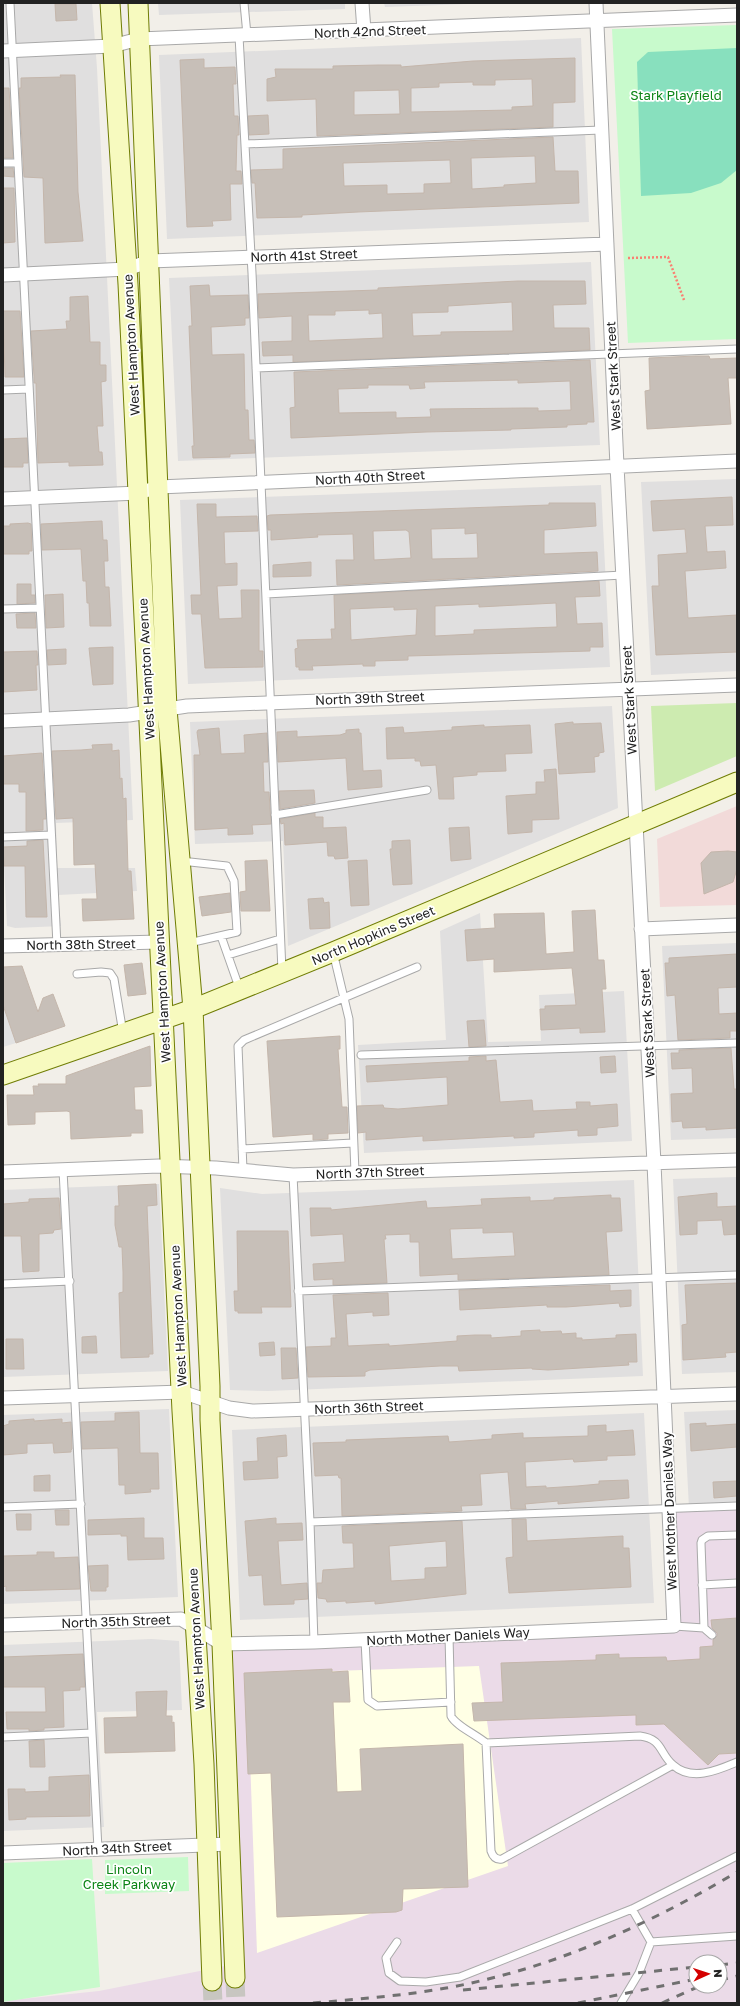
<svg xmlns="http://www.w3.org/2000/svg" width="740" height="2006" font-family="'Golos Text',sans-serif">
<rect width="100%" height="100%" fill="#f2efe9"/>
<!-- residential -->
<path fill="#e0dfdf" d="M3,3H92L97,68L133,820L56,823L57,868H135L137,891L58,895L61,926L15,928L7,926L3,847Z
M158,3H345V9L159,15Z
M384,3H495L385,7Z
M581,38L589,222L167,239L159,55Z
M591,262L600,445L178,461L169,278Z
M737,479V671L651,675L641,482Z
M601,485L610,667L188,684L180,500Z
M612,706L618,808L288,946L283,841L195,844L190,722Z
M480,913L488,1042L541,1041L539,995L624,991L632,1141L364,1153L358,1045L446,1040L440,931Z
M737,943V1138L671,1140L662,946Z
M737,1177V1372L682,1374L673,1179Z
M634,1180L643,1376L268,1391L230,1390L220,1188L262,1194Z
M159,1184L168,1371L3,1377V1190Z
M169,1409L178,1597L3,1604V1415Z
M737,1410V1506L689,1508L684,1412Z
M644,1413L654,1603L240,1620L232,1430Z
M152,1639L179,1641L182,1710L97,1712L104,1827L3,1831V1645Z"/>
<!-- commercial -->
<path fill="#f2dad9" d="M737,806V905L660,907L657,839Z"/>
<!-- industrial -->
<path fill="#ebdbe8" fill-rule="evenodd" d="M737,1506V2003H3V2001L99,1991L235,1964L222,1644L673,1626L669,1509ZM696,1962H720V1986H696Z"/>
<!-- education -->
<path fill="#ffffe5" d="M479,1666L508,1866L257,1953L247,1674Z"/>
<!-- grass -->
<path fill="#cdebb0" d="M737,703V756L655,791L651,706Z"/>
<!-- park -->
<path fill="#c8facc" d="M737,25V339L628,343L612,29Z
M188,1857L189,1891L105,1894V1860Z
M92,1859L100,1987L3,2002V1863Z"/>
<!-- pitch -->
<path fill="#88e0be" d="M737,48V170L721,183L691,193L641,196L637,62L648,52Z"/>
<!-- parking -->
<path fill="#e2e2e2" d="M3,1005L16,1043L3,1047Z"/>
<!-- building -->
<path fill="#c7bfb8" stroke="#c4b6ab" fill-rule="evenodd" d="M55,4H76L77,20L56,21Z
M575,58V102L553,103V127L317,136L316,99L267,101V79L276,77L275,69H333V66L379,65H401V67L473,61ZM532,79L533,106L512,107V110L411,112V88L439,87V83L473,82V85H495V80ZM399,90L400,114L354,115V91Z
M204,59V68L235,67L236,84H233L234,116H238L239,135H237L236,171H241L242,184H230L231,220L212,221L213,226L187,227L180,60Z
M60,75H75L78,192L83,241L45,243L43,178L24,177L19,88H21V78L61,77Z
M3,88H9L13,158H3Z
M268,115L269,134L249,135L248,116Z
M553,137L555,171H578L579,203L358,212L302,215V217L257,218L255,183H252L251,170L283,169V149ZM535,156L536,183L504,185V187L472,189L471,158ZM450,160L451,183L424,184V193L387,194V185L344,186L343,163Z
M3,168H13L14,177L3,176Z
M3,188H14L15,242L3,243Z
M518,281H585L586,304L553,305L554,328H589L590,350L293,362V355L263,356L262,342L292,341V316L259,318L258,294L378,290V288ZM512,302L513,331L441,332V335L413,336L412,313L448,312V306ZM369,310V314L382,313L383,338L309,341L308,315H335V311Z
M209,285L210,296L248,295L249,318H245V325L211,327L212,355L244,354L245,410H248L249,440H254L255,453L230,454V457L193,458L192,446H194L189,326H192L190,286Z
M88,296L90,342H100V365H106V381L101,382L103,426H97L99,452H102L103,465L69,466V462L38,463L36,383H34V376L31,331L67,329L66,321H70V297Z
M3,311H20L24,377H5Z
M696,356H709L710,359L737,358V378H728L731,424L647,429L645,391L650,390L649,358Z
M590,360L594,422H587V424L567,425V427L511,429V430L426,432L291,438L290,408L295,407L294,372ZM518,380V383L570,381L571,410L538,411V408H526L430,409L431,417L396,418V412L339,413L338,389L368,388V385H409L410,389L425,388L424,382Z
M27,438L28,463H23V467H3V439Z
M732,497L733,525L705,526L707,552L725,551L726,568L685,571L688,618L737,615V652L656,655L652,586H659L658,555L687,553L685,529L653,531L651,501Z
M549,503H595L596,526L544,530V554L597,552L598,571L337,585L336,560H354L353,534L317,535L318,537L271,540V530H268L267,516L270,515L549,505ZM465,528V534L477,533L478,558L432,559L431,529ZM406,530L409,532L411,558L374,560L373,531Z
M197,504H216V517L257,516L258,531L224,532L225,564L237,563V585L217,586L219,619L242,618L241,590H259V651H263V667L205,668L201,614H192L191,595H201Z
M102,521L103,540H107L108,561H104L105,587H109L111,626H90L89,603H87L86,581H83L81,549L42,550L41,524Z
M28,523L31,524L32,551H29V554H3V526H10V524Z
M311,562V576L273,577V565Z
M599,581L600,596L575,597L577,624L602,623L603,647H590V651L408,656V660L375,661V666H363V664L312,666L313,670H299V667H296L295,649L298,648L297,640L332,639L331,629H335L334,595ZM556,603L557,627L474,630V634L435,636V606L479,604V607ZM394,607V610L417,609L416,635L351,640L350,609Z
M17,584H31V595H35V603L17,604Z
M63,594L64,627L46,628L45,595Z
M35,613L36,628H17L16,614Z
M113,647V684L93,685L89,648Z
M66,649V664L48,665L47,650Z
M37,651L38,665H36L37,690L3,692V652Z
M573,722V724L601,723L604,752L599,753V756L594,757L595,772L559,774L555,724Z
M484,725V727L530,725L532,753L505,754L506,771L477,772V775L453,777L454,799H439L436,765L421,766L420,761H415V758L387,759L386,728L403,727L404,733L452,730V727Z
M219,728L221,754L245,753L244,735L267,733L268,762H263L264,792H269L271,824L252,825L253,834L228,835V828L195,830L194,755H200L197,732L198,730Z
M359,729V733H361L363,771L381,770L382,787L348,790L346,758L278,762L277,732L297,731V737L340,735L346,733V730Z
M112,744V751L119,750L120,779L122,778L123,799L126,798L128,871H131L134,919L83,921L82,899H97L95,864L74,865L73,818L56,819L52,751L81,750L93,749L92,745Z
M42,753L46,819H43V830L26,831V792H19V784H3V756Z
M556,769L559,819L532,820V832L508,834L506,796L536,794V782H545L544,770Z
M314,790L315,803L280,809L279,791Z
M315,813V817H323V828L346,827L348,858L335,859L334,856H328L327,842L285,845L284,823L281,824L280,819Z
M469,827L471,859L451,861L449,828Z
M43,840L47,917H26L25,866H4L3,847L27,846V841Z
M410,840L412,884L393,885L390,849H392V841Z
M728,851L737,852V869L733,882L704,894L701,863L711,852Z
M267,860L270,911H241L240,892L246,891L245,861Z
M367,860L369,905L351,906L348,861Z
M230,893L231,912L202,916L199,897Z
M323,898L324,903L329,902L330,928L310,929L308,899Z
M595,910L598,960H604L606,989H602L605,1032L580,1033V1028L541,1030L540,1009H545V1006L576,1005L572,968L494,972V959L467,961L465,930L495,928L494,914L544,913L546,954L574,952L572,911Z
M737,954V987L718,988L719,1014L737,1013V1031H730V1038L678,1040L675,995L667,996L665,963H669V958Z
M142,963L146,994L128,996L124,965Z
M22,966L38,1012L43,998L53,994L65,1026L16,1043L3,1005V967Z
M484,1020L486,1046L469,1047L467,1021Z
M340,1036V1049H338L342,1107H347L348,1133L328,1134V1139L313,1140V1134L273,1137L267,1041Z
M150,1046L151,1086L134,1087L135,1110H142L143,1133H131V1136L71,1139L70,1112L67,1111L35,1112V1124L8,1125L7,1095H34L33,1086H39L38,1084H66V1076Z
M731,1048L734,1089H737V1128L706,1130V1127L683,1128L682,1121L672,1122L671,1094L693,1093L692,1068L672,1069L671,1053H679V1050Z
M486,1056V1061L496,1060L500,1102L532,1100L533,1111L577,1109L576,1102H590V1106L617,1104L618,1126L597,1128V1135L578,1136V1130L534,1133V1137L514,1138V1136L423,1141V1136L366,1140V1132L358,1133L357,1106L383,1105L384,1108L398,1109L448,1105L447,1077L367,1082L366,1066L469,1061V1057Z
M615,1056L616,1072L601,1073L600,1057Z
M156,1184L157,1205L147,1206L153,1354H149V1357L121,1358L119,1293L123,1292V1272L122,1247H119L115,1225V1206H119L118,1186Z
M717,1193V1207L737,1206V1234L724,1235L722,1220L697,1221V1234L680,1235L678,1197Z
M611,1195V1198H620L622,1231L606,1232L609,1275L458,1280V1274L420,1276L419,1242H410V1234L385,1235L386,1239H384L387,1283L333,1285V1279L314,1280L313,1264L345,1262L343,1234L311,1236L310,1208H331V1210L426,1201L427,1208L449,1207L482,1205L481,1199L530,1197V1201L554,1200V1198ZM483,1228V1233L513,1232L515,1256L452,1259L450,1229Z
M59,1198L61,1229L54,1230L53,1233L39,1234V1271L23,1272L21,1236H3V1204L29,1202V1199Z
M237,1231H288L291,1307H261L262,1313H238V1311H235L234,1291H238Z
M737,1283V1352L725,1353L726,1357L683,1360L682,1325L687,1324L685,1285Z
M610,1285V1291L631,1290V1306L620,1307L619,1303L566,1307H547V1305L460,1310L459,1290Z
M388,1293L389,1315L373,1316V1312L346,1314L348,1346L389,1344V1346L431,1343L457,1341V1336L475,1335H491V1338L521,1336V1331L540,1330V1332L561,1331L562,1334L576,1333V1338H582V1340L616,1338V1335L636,1334L637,1362H628L629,1365L548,1370L532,1369V1368L459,1371L458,1366H440L370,1370L365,1372V1376L308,1377L306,1347L331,1346V1338H336L333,1295Z
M96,1336L97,1353H82V1337Z
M6,1339H23L24,1369H6Z
M274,1342L275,1355L260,1356L259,1343Z
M281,1348H296L298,1378L282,1379Z
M139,1412L140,1453H158L159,1489H150L151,1492L125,1494V1485H119L118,1448L82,1449L81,1422L115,1421V1413Z
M34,1419V1421L62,1419V1423L71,1422L72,1449L71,1450V1452L54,1453L53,1443L27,1444V1453L3,1455V1426L9,1424V1421Z
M706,1423V1426L737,1424V1447L691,1451L690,1424Z
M606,1425V1432L633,1430L635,1455L607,1456V1460L574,1462L573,1459L525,1462L526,1487L546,1486V1488L577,1486L599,1484V1481L628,1480L629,1498L558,1504V1501L525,1504L526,1509H511L508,1472L480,1474L482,1505L461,1506L462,1511L342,1516L341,1478H339L338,1475L315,1476L313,1443L346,1442V1440L448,1436L449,1442L492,1439V1435L523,1433V1438L588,1436V1426Z
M286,1435L287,1456L277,1457L278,1478L244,1480L243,1462L258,1461L257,1438Z
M50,1475V1491H34V1476Z
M737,1481V1496L714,1498L713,1482Z
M55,1510H69V1525H56Z
M16,1514H31V1530H17Z
M144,1518V1538H163L164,1559L128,1560L127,1536H121V1534L88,1535V1520Z
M276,1518V1524L302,1523L303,1540L278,1541L281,1585L307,1583L308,1599L294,1600V1604L264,1605L262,1575L249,1576L245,1521Z
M512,1519H526L527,1541L623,1536V1548H629L631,1587L509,1593L506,1558L513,1557Z
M462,1521L466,1594L375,1604V1601L346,1603V1601L327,1602L326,1599L318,1598L317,1583H322L323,1570L354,1568L353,1543H343L342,1526ZM446,1541L447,1567L425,1568V1579L391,1581L389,1546Z
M37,1552H54V1558L78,1557L80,1589L6,1591V1586L3,1587V1556L37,1555Z
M108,1565V1587H106V1591H91L88,1566Z
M737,1618V1753L719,1754L708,1765L664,1724L636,1725V1715L474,1721L472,1703L503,1702L501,1663L596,1660V1655L619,1654V1658L666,1657L667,1661L700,1659V1647L713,1646V1640L717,1636V1633L712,1628L711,1620Z
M83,1654L85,1687H80V1690L63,1691L64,1727L44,1728V1730L29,1731V1729H7L6,1712H46L45,1687H3V1657Z
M332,1669V1672L348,1671L350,1702H333L337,1792L362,1791L360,1749L463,1744L468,1887L403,1889L402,1910L396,1912L277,1917L271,1773L248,1774L244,1673Z
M167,1691L166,1716H172V1723L174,1722L175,1751L105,1753L104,1718L137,1717L136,1692Z
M44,1740L45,1767H30L29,1741Z
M89,1775L90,1816L26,1817V1819L9,1820L8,1789H25V1792L49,1791V1777Z"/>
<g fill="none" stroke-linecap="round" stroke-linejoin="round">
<!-- secondary-tunnel -->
<path stroke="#c8c6c1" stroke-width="19" stroke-dasharray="19 10" stroke-linecap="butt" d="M235,1978L236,2003
M212,1981L213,2003"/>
<!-- lane casing -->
<g stroke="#a9a9a9" stroke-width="9">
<path id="lane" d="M10,3L57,945
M244,3L247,35
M239,36L252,273L282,971
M245,144L601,130
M3,163H17
M256,368L737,349
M3,390L29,389
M266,594L623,575
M3,609L40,608
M275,815L427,790
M3,837L51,835
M181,861L227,866L234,881L237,932L189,943
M221,936L240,990
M333,952L349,1019L355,1173
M228,955L280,939
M77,974L101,972L110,973L114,979L123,1033
M361,1055L737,1043
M242,1149L353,1143
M63,1170L98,1849
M243,1170L238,1046L244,1040L417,967
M293,1175L310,1522L314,1642
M3,1284L70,1281
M298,1291L737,1275
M3,1507L81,1504
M310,1522L737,1506
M702,1585L737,1583
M674,1626L704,1628L701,1543L702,1540L708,1536L737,1535
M704,1628L712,1635
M449,1636L451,1716C456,1726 477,1735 486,1743L640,1736C663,1739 659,1753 673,1765C692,1782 718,1770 737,1762
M365,1640L368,1700L377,1706L451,1702
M3,1737L92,1733
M486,1743L491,1851C493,1857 496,1860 502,1859L673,1765
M397,1942L386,1958L389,1973L400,1981L426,1982L460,1977L632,1909L737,1856
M651,1942L737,1936
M621,2003L639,1973L651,1942L632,1909"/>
</g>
<!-- street casing -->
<g stroke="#a9a9a9" stroke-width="15">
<path id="street" d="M362,3L364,31
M3,51L112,46L139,39L737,15
M3,275L127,269L150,261L607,244
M3,499L138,493L159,487L737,461
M3,721L129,715L187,706L737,685
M641,929L737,925
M3,946L159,942
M3,1172L159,1166L216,1168L293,1175L737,1160
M3,1398L182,1392L229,1408L252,1411L737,1394
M3,1625L181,1619L222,1644L314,1642L674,1626L654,1163L617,466L596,3
M3,1853L230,1844"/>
</g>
<!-- secondary casing -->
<g stroke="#707d05" stroke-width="21">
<path id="secondary" d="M110,3L128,284L182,1411L204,1764L212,1981
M138,3L167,709L193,1009L210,1386V1420L222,1644L235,1978
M3,1075L193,1009L333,952L737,782"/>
</g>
<!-- path -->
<path stroke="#fa8072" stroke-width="2.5" stroke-dasharray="2 2" stroke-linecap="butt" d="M628,258L668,257L684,300"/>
<!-- lane -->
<use href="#lane" stroke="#fff" stroke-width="7"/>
<!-- street -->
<use href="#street" stroke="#fff" stroke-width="13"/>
<!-- secondary -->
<use href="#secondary" stroke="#f7fabf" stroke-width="19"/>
<!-- rail -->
<path stroke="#707070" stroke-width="3" stroke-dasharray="8 8" stroke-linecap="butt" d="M720,1965L737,1963
M720,1980L737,1976
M463,1990L696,1967
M313,2003C370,1998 428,1994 484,1980C573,1959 658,1919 737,1872
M578,2003L696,1979
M662,2003L700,1986"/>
</g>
<g text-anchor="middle" stroke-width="3.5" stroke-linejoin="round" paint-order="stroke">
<!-- street labels -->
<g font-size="13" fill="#222" stroke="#fff">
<text transform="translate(370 31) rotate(-2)" y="5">North 42nd Street</text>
<text transform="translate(304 255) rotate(-2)" y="5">North 41st Street</text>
<text transform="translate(131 345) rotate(-93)" y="5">West Hampton Avenue</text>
<text transform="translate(613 376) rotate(-93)" y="5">West Stark Street</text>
<text transform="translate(370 477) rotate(-3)" y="5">North 40th Street</text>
<text transform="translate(146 669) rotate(-93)" y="5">West Hampton Avenue</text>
<text transform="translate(370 698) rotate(-2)" y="5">North 39th Street</text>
<text transform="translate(629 700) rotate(-93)" y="5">West Stark Street</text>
<text transform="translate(373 935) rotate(-23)" y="5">North Hopkins Street</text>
<text transform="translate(81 944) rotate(-1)" y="5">North 38th Street</text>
<text transform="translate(162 992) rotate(-93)" y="5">West Hampton Avenue</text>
<text transform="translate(647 1023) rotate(-93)" y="5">West Stark Street</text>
<text transform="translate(370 1172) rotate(-2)" y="5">North 37th Street</text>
<text transform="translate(178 1316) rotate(-93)" y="5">West Hampton Avenue</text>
<text transform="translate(369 1407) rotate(-2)" y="5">North 36th Street</text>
<text transform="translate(669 1511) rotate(-92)" y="5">West Mother Daniels Way</text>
<text transform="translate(116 1621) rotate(-2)" y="5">North 35th Street</text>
<text transform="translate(448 1636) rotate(-3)" y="5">North Mother Daniels Way</text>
<text transform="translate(196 1639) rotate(-93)" y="5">West Hampton Avenue</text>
<text transform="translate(117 1848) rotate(-3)" y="5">North 34th Street</text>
</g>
<!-- park labels -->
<g font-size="13" fill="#0c8416" stroke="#fff">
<text x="676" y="100">Stark Playfield</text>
<text x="129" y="1874">Lincoln<tspan x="129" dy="15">Creek Parkway</tspan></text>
</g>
</g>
<!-- border -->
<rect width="740" height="2006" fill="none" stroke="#222222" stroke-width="8"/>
<!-- north arrow -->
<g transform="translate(708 1974) rotate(87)"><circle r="19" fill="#ffffff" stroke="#a7a7a7"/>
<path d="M0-3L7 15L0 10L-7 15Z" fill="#d40000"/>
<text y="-6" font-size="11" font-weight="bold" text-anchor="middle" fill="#222222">N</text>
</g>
</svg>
